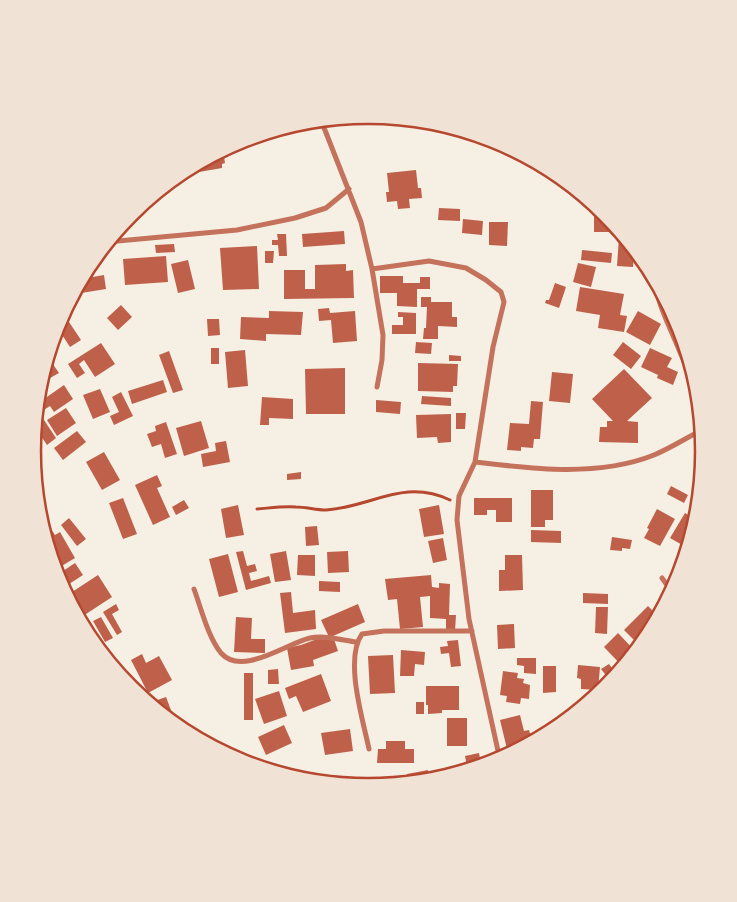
<svg xmlns="http://www.w3.org/2000/svg" width="737" height="902" font-family="Inter,sans-serif">
<rect width="100%" height="100%" fill="#f6efe4"/>
<!-- building -->
<path fill="#bf614a" d="M223,150L225,163L222,164V168L199,172L198,166L193,167V166Z
M416,170L418,188H421L422,198L409,199L410,208L398,209L397,201L387,202L386,192H389L387,173Z
M439,208L460,209V221L438,220Z
M594,215H607L621,232H594Z
M463,219L483,221L482,235L462,233Z
M489,222H508L507,246L489,245Z
M344,231L345,244L303,247L302,234Z
M277,234H286L287,256H279L278,245H272V240H278Z
M619,237H626L635,248L633,267L617,266Z
M174,244L175,252L156,253L155,245Z
M257,246L259,289L223,290L220,248Z
M582,250L612,253L611,263L581,260Z
M265,251H274L273,263H265Z
M166,256L168,282L125,285L123,259Z
M188,260L195,289L178,293L171,264Z
M578,263L596,267L591,287L573,282Z
M346,264V271L353,270L354,298L284,299V270H305V289H315V265Z
M104,275L106,289L75,294V291L81,279Z
M380,276H403V283H420V277H430V289H417V307L397,306V293H380Z
M555,283L566,287L559,308L545,303L546,300H549Z
M580,287L624,294L620,315L627,316L624,332L598,328L600,315L576,311Z
M661,288L670,306L659,304Z
M421,297H431V302H452V317H457V327L438,326V339H423L424,328H426L427,307H421Z
M121,305L132,317L118,330L107,318Z
M329,308L330,313L355,311L357,341L333,343L331,320L319,321L318,309Z
M269,311L303,312L301,335L266,334V341L240,339L241,317L269,318Z
M638,311L661,324L650,345L626,332Z
M398,312L416,313V334H392V325H403V317H398Z
M65,316L81,340L70,347L57,327L59,320Z
M207,319H219L220,335L208,336Z
M416,342L432,343L431,354L415,353Z
M623,342L641,356L631,369L613,355Z
M101,343L115,364L95,377L84,360L79,364L85,373L77,378L68,364Z
M211,348H219V364H211Z
M650,348L672,358L667,367L678,372L673,385L657,378L658,375L641,367Z
M245,350L248,386L228,388L225,352Z
M169,351L183,390L173,393L159,355Z
M449,355L461,356V361H449Z
M48,357L59,373L50,378L44,369Z
M418,363L458,364L457,386H453V392L418,391Z
M345,368V414H306L305,369Z
M624,369L652,398L627,421L638,422V443L599,442L600,427H607V421H613L592,399Z
M552,372L573,374L570,403L549,401Z
M163,380L167,392L132,404L128,391Z
M64,385L73,399L54,412L50,406L36,415L38,397L41,395L44,399Z
M100,389L110,412L93,419L83,395Z
M121,392L133,416L114,425L110,416L119,412L112,397Z
M422,396L451,398V406L421,404Z
M262,397L293,399V419L269,418V425H260Z
M376,400L401,402L400,414L376,412Z
M531,401L543,402L540,439H534L533,448L521,447V451L507,450L510,423L529,424Z
M66,408L76,423L57,436L47,420Z
M456,413H466L465,429H456Z
M451,414V442L438,443L437,437L417,438L416,415Z
M42,417L56,438L47,445L35,427V421Z
M201,421L209,448L184,456L176,428Z
M166,422L177,454L165,458L161,444L152,447L147,434L156,431L155,426Z
M77,431L86,442L63,460L54,448Z
M226,441L230,462L203,467L201,454L216,451L215,443Z
M104,452L120,480L102,490L86,462Z
M301,472V479L287,480V474Z
M157,475L162,486L157,488L170,517L153,525L135,485Z
M671,486L688,495L684,503L667,494Z
M531,490H553V520H545V527H531Z
M123,498L137,534L123,539L109,503Z
M474,498H512V522H496V510H487V515H474Z
M184,500L189,508L176,515L172,507Z
M38,503L45,511L39,517V516Z
M238,505L244,535L226,538L221,509Z
M439,505L444,534L424,537L419,509Z
M657,509L675,519L660,546L644,538L649,529L647,528Z
M685,513L697,520L694,530L684,546L670,538Z
M69,518L86,539L77,546L61,525Z
M317,526L319,545L306,546L305,527Z
M51,529L55,535L60,532L75,558L55,570L44,533Z
M531,530L561,531V543L531,542Z
M612,537L632,540L630,549L622,548V551L610,550Z
M443,538L447,560L433,563L428,541Z
M243,551L247,566L255,564L257,571L249,573L251,581L269,576L271,583L246,590L236,552Z
M286,551L291,580L275,582L270,554Z
M348,551L349,572L328,573L327,552Z
M228,554L238,592L219,597L209,559Z
M298,555H315V576L297,575Z
M505,555H522L523,590L499,591V570H505Z
M75,563L83,575L63,588L57,575Z
M98,575L112,597L83,616L69,594Z
M431,575L432,587L439,588V583L450,584L449,615H456L455,631L446,630V619L430,618V596L420,597L423,627L400,629L397,599L388,600L385,579Z
M319,581L340,582V592L319,591Z
M291,592L293,613L315,610L316,629L285,633L280,593Z
M583,593L608,594V604L583,603Z
M116,604L119,610L112,614L122,632L117,635L103,612Z
M358,604L365,622L333,636L338,651L313,660L314,666L291,670L287,648L301,645L328,635L321,620Z
M648,606L659,617L649,635L639,645L624,630Z
M596,607H608L607,634L595,633Z
M101,617L113,638L105,642L93,621Z
M236,617L252,618L251,639H265V653L234,652Z
M514,624L515,648L498,649L497,625Z
M89,627L99,646L97,647L84,629Z
M618,633L636,652L623,667L604,647Z
M458,640L461,666L451,667L449,653L441,654L440,647L448,646L447,641Z
M401,650L425,652L424,665L415,664L414,676H400Z
M142,654L146,663L159,656L172,680L148,693L131,660Z
M393,655L395,693L370,694L368,656Z
M517,658H536V674L524,673V666L517,665Z
M609,664L617,675L611,682L601,669Z
M578,665L600,667L598,690L581,689V679L577,678Z
M543,666H556V692L543,693Z
M278,669L279,684H268V670Z
M503,671L518,673L517,678L524,679L523,683L530,685L529,699L521,698L520,704L506,702L507,696L500,695Z
M244,673H253V720H244Z
M321,674L331,701L303,712L296,696L289,699L285,688Z
M132,682L139,695L127,684Z
M426,686H459V710H442V713L428,714V705H426Z
M279,691L287,716L264,724L255,699Z
M166,697L174,718L169,720L149,703Z
M416,702H424V714H416Z
M520,715L524,731L529,730L532,741L526,743L527,746L515,752L514,747L507,749L500,720Z
M447,718H467V746H447Z
M284,725L292,743L266,755L258,737Z
M350,729L353,751L325,755L321,733Z
M386,741H405V749H414V763H377L378,749H386Z
M479,753L481,764L467,767L465,756Z
M428,770L430,779L409,783L407,774Z
M345,776L351,785L332,783Z"/>
<g fill="none" stroke-linecap="round" stroke-linejoin="round">
<!-- path -->
<path stroke="#b5482f" stroke-width="3" d="M257,509C270,508 283,506 296,507C306,507 316,510 326,510C372,507 403,478 450,500"/>
<!-- minor -->
<path stroke="#c5725c" stroke-width="5" d="M321,120L361,222L372,269L383,335L382,360L377,387
M107,242L237,230L295,218L326,208L349,189
M372,269L429,261L466,268L486,280L501,292L504,302L493,347L475,462L459,496L457,520L469,619L500,760
M653,274C656,298 665,317 674,338C682,356 687,372 698,388
M475,462C533,469 599,477 654,455C671,448 686,438 702,430
M662,578L672,592
M194,589C201,608 208,637 221,653C242,677 287,643 310,638C325,635 342,640 356,642
M369,749C363,720 344,659 362,634L384,631H472"/>
</g>
<!-- crop -->
<path d="M0 0H737V902H0ZM41 451a327 327 0 1 1 654 0a327 327 0 1 1-654 0Z" fill="#f1e2d6" fill-rule="evenodd"/>
<path fill="none" stroke="#b5482f" stroke-width="2.5" d="M41 451a327 327 0 1 1 654 0a327 327 0 1 1-654 0Z"/>
</svg>
